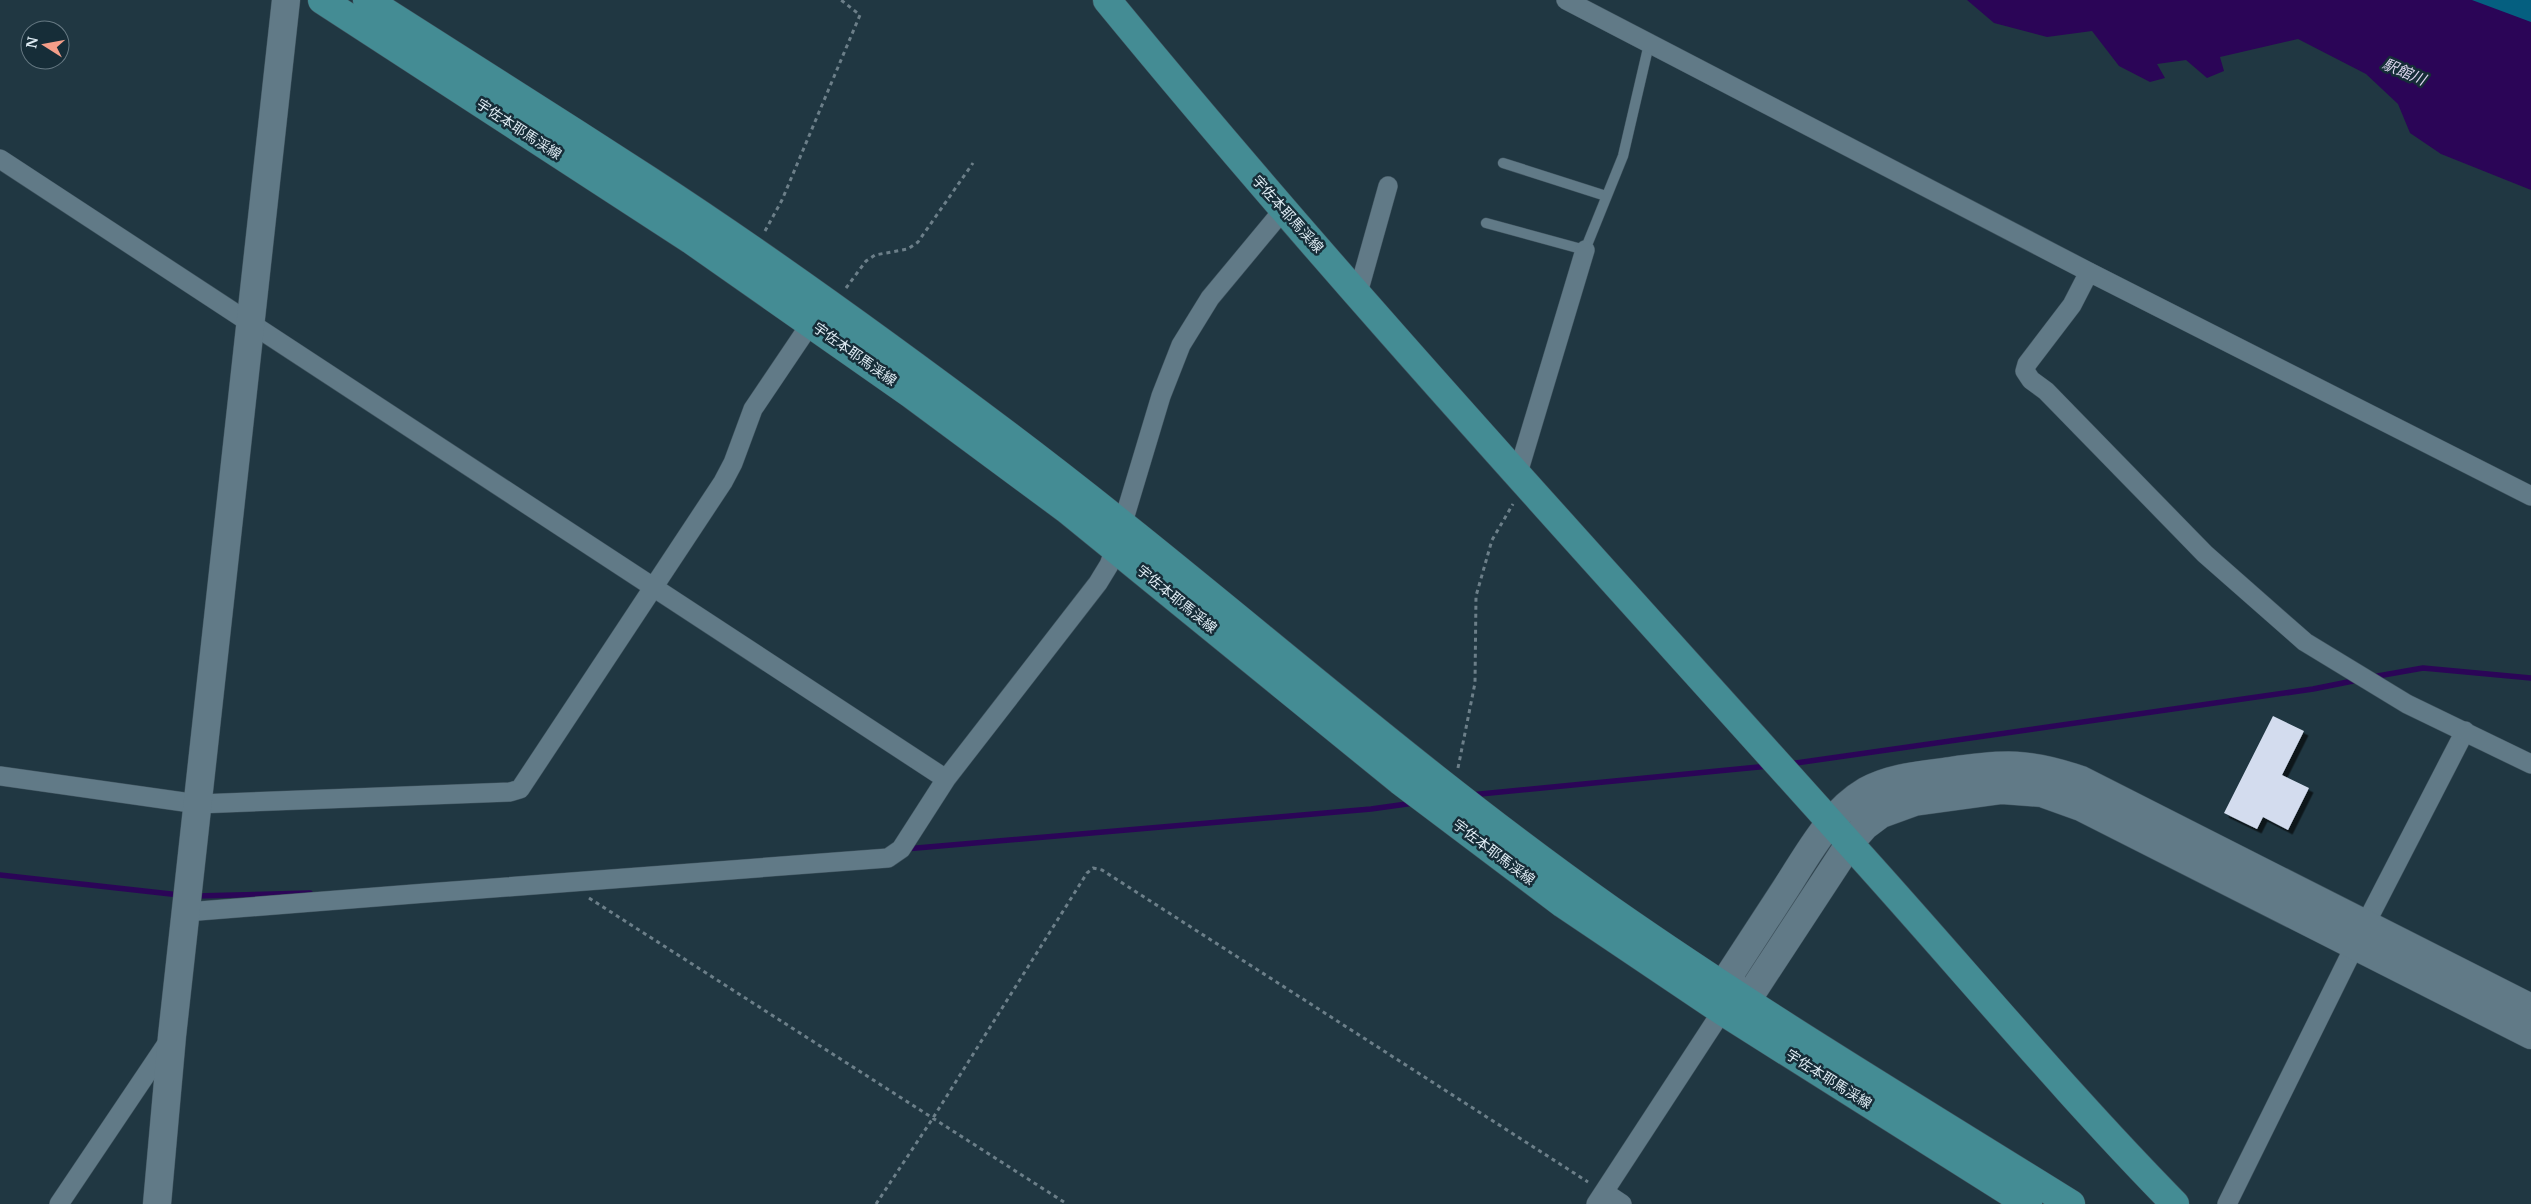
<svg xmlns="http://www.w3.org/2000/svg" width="2531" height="1204" font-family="Merriweather,'Noto Sans JP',serif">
<defs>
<filter id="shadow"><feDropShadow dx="4.5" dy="4.5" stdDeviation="0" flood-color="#0009"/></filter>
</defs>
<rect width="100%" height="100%" fill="#203742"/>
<!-- green -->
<path fill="#055f80" d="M2452,0H2531V33Z"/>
<!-- water -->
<path fill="#2b0557" d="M1967,0H2472L2531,22V190L2441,154L2410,133L2398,104L2366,74L2298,39L2220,57L2224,71L2207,78L2186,60L2157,64L2165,78L2150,82L2119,66L2092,31L2047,37L1994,23Z"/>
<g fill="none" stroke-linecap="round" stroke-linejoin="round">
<!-- stream -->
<path stroke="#2b0557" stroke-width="5.5" d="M2372,677L2423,668L2531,678
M1789,764L2313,689L2358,680
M1470,795L1769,766
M905,849L1371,809L1414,803
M0,875L180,895
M195,896L310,893"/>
</g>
<!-- building -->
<path fill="#d3dcee" filter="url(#shadow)" d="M2273,716L2304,731L2282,775L2309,788L2288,830L2263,817L2257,829L2224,813Z"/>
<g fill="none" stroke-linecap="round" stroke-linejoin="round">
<!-- lane casing -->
<g stroke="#3f535e" stroke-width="11">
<path id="lane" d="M1503,163L1606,196
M1486,223L1585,250L1623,156L1649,44"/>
</g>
<!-- street casing -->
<g stroke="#3f535e" stroke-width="20">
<path id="street" d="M1566,0L2089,272L2531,496
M0,159L946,779
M2089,272L2072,305L2027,364L2025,371L2031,380L2046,391L2205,554L2305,642L2407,704L2531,764
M1358,293L1388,186
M1518,473L1585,250
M0,776L198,804L510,792L520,789L723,482L733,463L753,409L811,323
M186,912C420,894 654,874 888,858L901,849L946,779L1098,583L1109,565L1115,549L1161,396L1181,345L1210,298L1284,209
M1604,1192L1622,1204
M59,1204L170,1039
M1596,1204L1728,1002
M2227,1204L2365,925L2465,731"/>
</g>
<!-- secondary casing -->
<g stroke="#3f535e" stroke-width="29">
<path id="secondary" d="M2531,1008L2081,780C2030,762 2003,763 1950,771C1922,775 1891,777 1866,791C1830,812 1808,854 1786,888C1768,916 1749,945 1730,974L1734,993L1753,991L1850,843L1865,826L1881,814L1914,802L2002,790L2042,793L2081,807L2531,1035
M157,1204L172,1036L286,0"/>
</g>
<!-- primary casing -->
<g stroke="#3f535e" stroke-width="29">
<path id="primary" d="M322,0L691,240L912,395L1066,509L1400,781L1563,904L1722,1011L2028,1204
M367,0C461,60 556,120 650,181C773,261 892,348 1009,436C1213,590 1402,763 1611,910C1760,1014 1917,1108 2071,1204
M1107,0C1345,290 1600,565 1850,844C1959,964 2062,1089 2175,1204"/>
</g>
<!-- path -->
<path stroke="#6c7f89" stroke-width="3" stroke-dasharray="4 4" stroke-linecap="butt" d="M765,231L782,200L860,15L841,0
M846,288L866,261L875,255L908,249L918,242L973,163
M1458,768L1475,683L1476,596L1492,540L1513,504
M589,898L1067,1204
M876,1204L933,1118L1087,873L1093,868L1102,870L1588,1182"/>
<!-- lane -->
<use href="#lane" stroke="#617a87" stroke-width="10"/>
<!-- street -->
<use href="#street" stroke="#617a87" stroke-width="19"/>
<!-- secondary -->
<use href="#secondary" stroke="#617a87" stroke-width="28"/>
<!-- primary -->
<use href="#primary" stroke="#448c94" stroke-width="28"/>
</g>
<g text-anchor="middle" stroke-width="5" stroke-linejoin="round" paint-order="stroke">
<!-- street labels -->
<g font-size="14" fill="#deebf3" stroke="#162d38">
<text transform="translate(519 129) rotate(33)" y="5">宇佐本耶馬渓線</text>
<text transform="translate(1288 214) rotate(48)" y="5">宇佐本耶馬渓線</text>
<text transform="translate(855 354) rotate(35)" y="5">宇佐本耶馬渓線</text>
<text transform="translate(1177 599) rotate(39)" y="5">宇佐本耶馬渓線</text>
<text transform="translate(1494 852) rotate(37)" y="5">宇佐本耶馬渓線</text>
<text transform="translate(1829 1079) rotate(32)" y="5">宇佐本耶馬渓線</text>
</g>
<!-- water labels -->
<g font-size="15" font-style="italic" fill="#ddd7ef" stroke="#162d38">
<text transform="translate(2404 72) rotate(23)" y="5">駅館川</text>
</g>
</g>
<!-- north arrow -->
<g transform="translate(45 45) rotate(281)"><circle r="24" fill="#162d38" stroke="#667983"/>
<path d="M0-4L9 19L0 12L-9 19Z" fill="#f49e89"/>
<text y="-8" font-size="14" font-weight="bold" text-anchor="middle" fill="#deebf3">N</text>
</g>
</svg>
